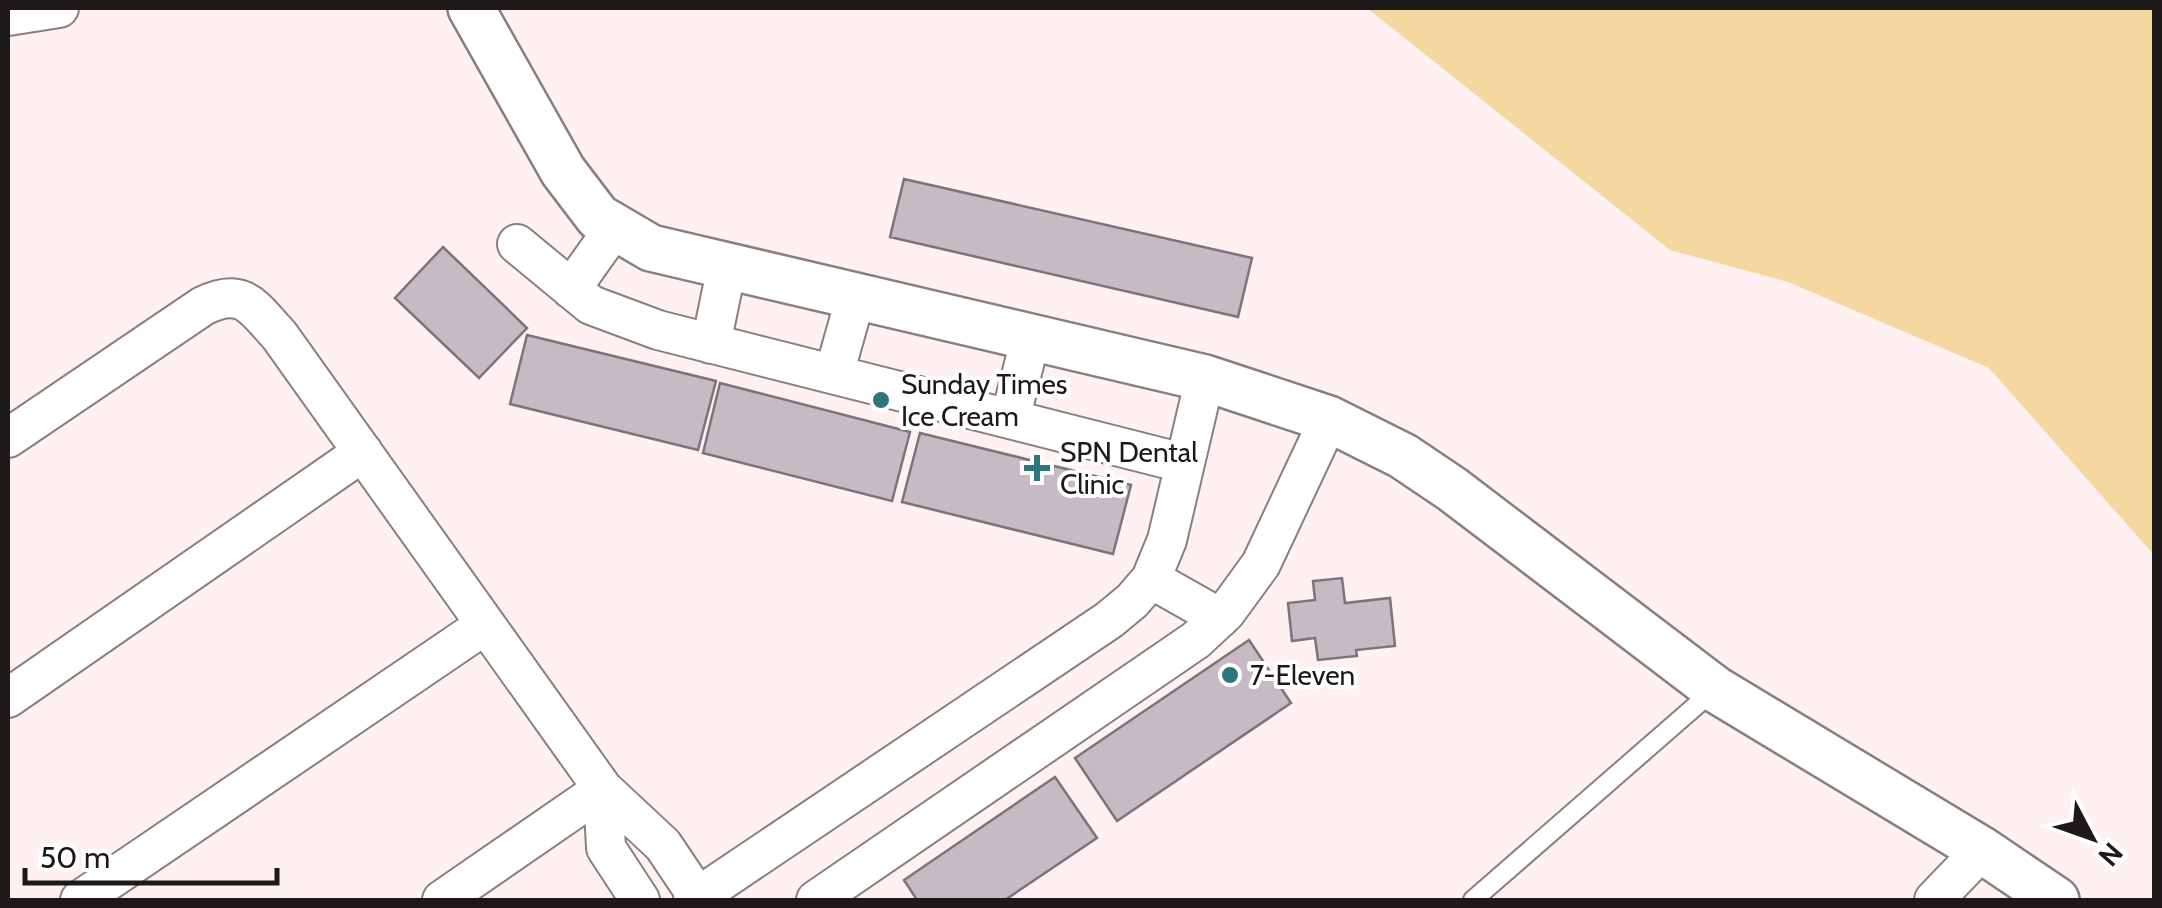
<svg xmlns="http://www.w3.org/2000/svg" width="2162" height="908" font-family="Cabin,sans-serif">
<rect width="100%" height="100%" fill="#fff0f1"/>
<!-- green -->
<path fill="#f5d7a0" d="M1367,8H2154V555L1989,368L1788,282L1670,250Z"/>
<!-- building -->
<path fill="#c6bbc2" stroke="#7d7379" stroke-width="2.5" d="M904,179L1252,258L1238,317L890,237Z
M443,247L527,328L479,378L395,298Z
M527,335L716,381L698,450L510,404Z
M720,383L910,432L892,501L703,453Z
M920,433L1131,485L1113,554L902,502Z
M1342,578L1345,603L1390,598L1395,646L1356,650L1357,656L1318,660L1315,638L1292,641L1288,603L1315,600L1313,581Z
M1249,640L1291,703L1117,821L1075,758Z
M1055,777L1097,838L1005,900H917L904,880Z"/>
<g fill="none" stroke-linecap="round" stroke-linejoin="round">
<!-- service casing -->
<g stroke="#8b7e7f" stroke-width="22">
<path id="service" d="M1473,900L1714,690"/>
</g>
<!-- minor casing -->
<g stroke="#8b7e7f" stroke-width="42">
<path id="minor" d="M8,16L59,8
M517,244L591,305L658,330L1183,463
M571,289L615,227
M711,344L727,266
M834,374L856,296
M1010,419L1031,337
M8,438L203,306C243,286 253,307 279,335L603,789L663,845L700,900
M1151,579L1220,618
M8,698L363,452
M603,789L606,848L640,900
M80,900L485,625
M442,900L603,789
M693,900L1109,620L1132,601L1151,579L1167,540L1205,378
M816,900L1196,640L1226,612L1261,564L1329,419
M1934,900L1982,850"/>
</g>
<!-- tertiary casing -->
<g stroke="#8b7e7f" stroke-width="50">
<path id="tertiary" d="M471,8L563,171L598,217L651,248L1205,378L1329,419L1403,456L1452,489L1715,689L1982,850L2056,900"/>
</g>
<!-- service -->
<use href="#service" stroke="#fff" stroke-width="18"/>
<!-- minor -->
<use href="#minor" stroke="#fff" stroke-width="38"/>
<!-- tertiary -->
<use href="#tertiary" stroke="#fff" stroke-width="45"/>
</g>
<!-- markers -->
<g fill="#2d767d" stroke="#fff" stroke-width="4">
<circle cx="881" cy="400" r="10"/>
<path d="M1032 453h10v10h10v10h-10v10h-10v-10h-10v-10h10z"/>
<circle cx="1230" cy="675" r="10"/>
</g>
<g text-anchor="middle" stroke-width="8" stroke-linejoin="round" paint-order="stroke">
<!-- poi labels -->
<g font-size="28" fill="#1e1919" stroke="#fff" text-anchor="start">
<text x="901" y="394">Sunday Times<tspan x="901" dy="32">Ice Cream</tspan></text>
<text x="1060" y="462">SPN Dental<tspan x="1060" dy="32">Clinic</tspan></text>
<text x="1250" y="685">7-Eleven</text>
</g>
</g>
<!-- border -->
<rect width="2162" height="908" fill="none" stroke="#1e1919" stroke-width="20"/>
<!-- north arrow -->
<g transform="translate(2092 838) rotate(131)" stroke="#ffffff" stroke-width="8" paint-order="stroke">
<path d="M0-8L18 38L0 25L-18 38Z" fill="#1e1919"/>
<text y="-15" font-size="28" font-weight="bold" text-anchor="middle" fill="#1e1919">N</text>
</g>
<!-- scale -->
<path d="M25 868v15h252v-15" fill="none" stroke="#1e1919" stroke-width="5"/>
<text x="40" y="868" font-size="30" fill="#1e1919" stroke="#ffffff" stroke-width="8" paint-order="stroke">50 m</text>
</svg>
